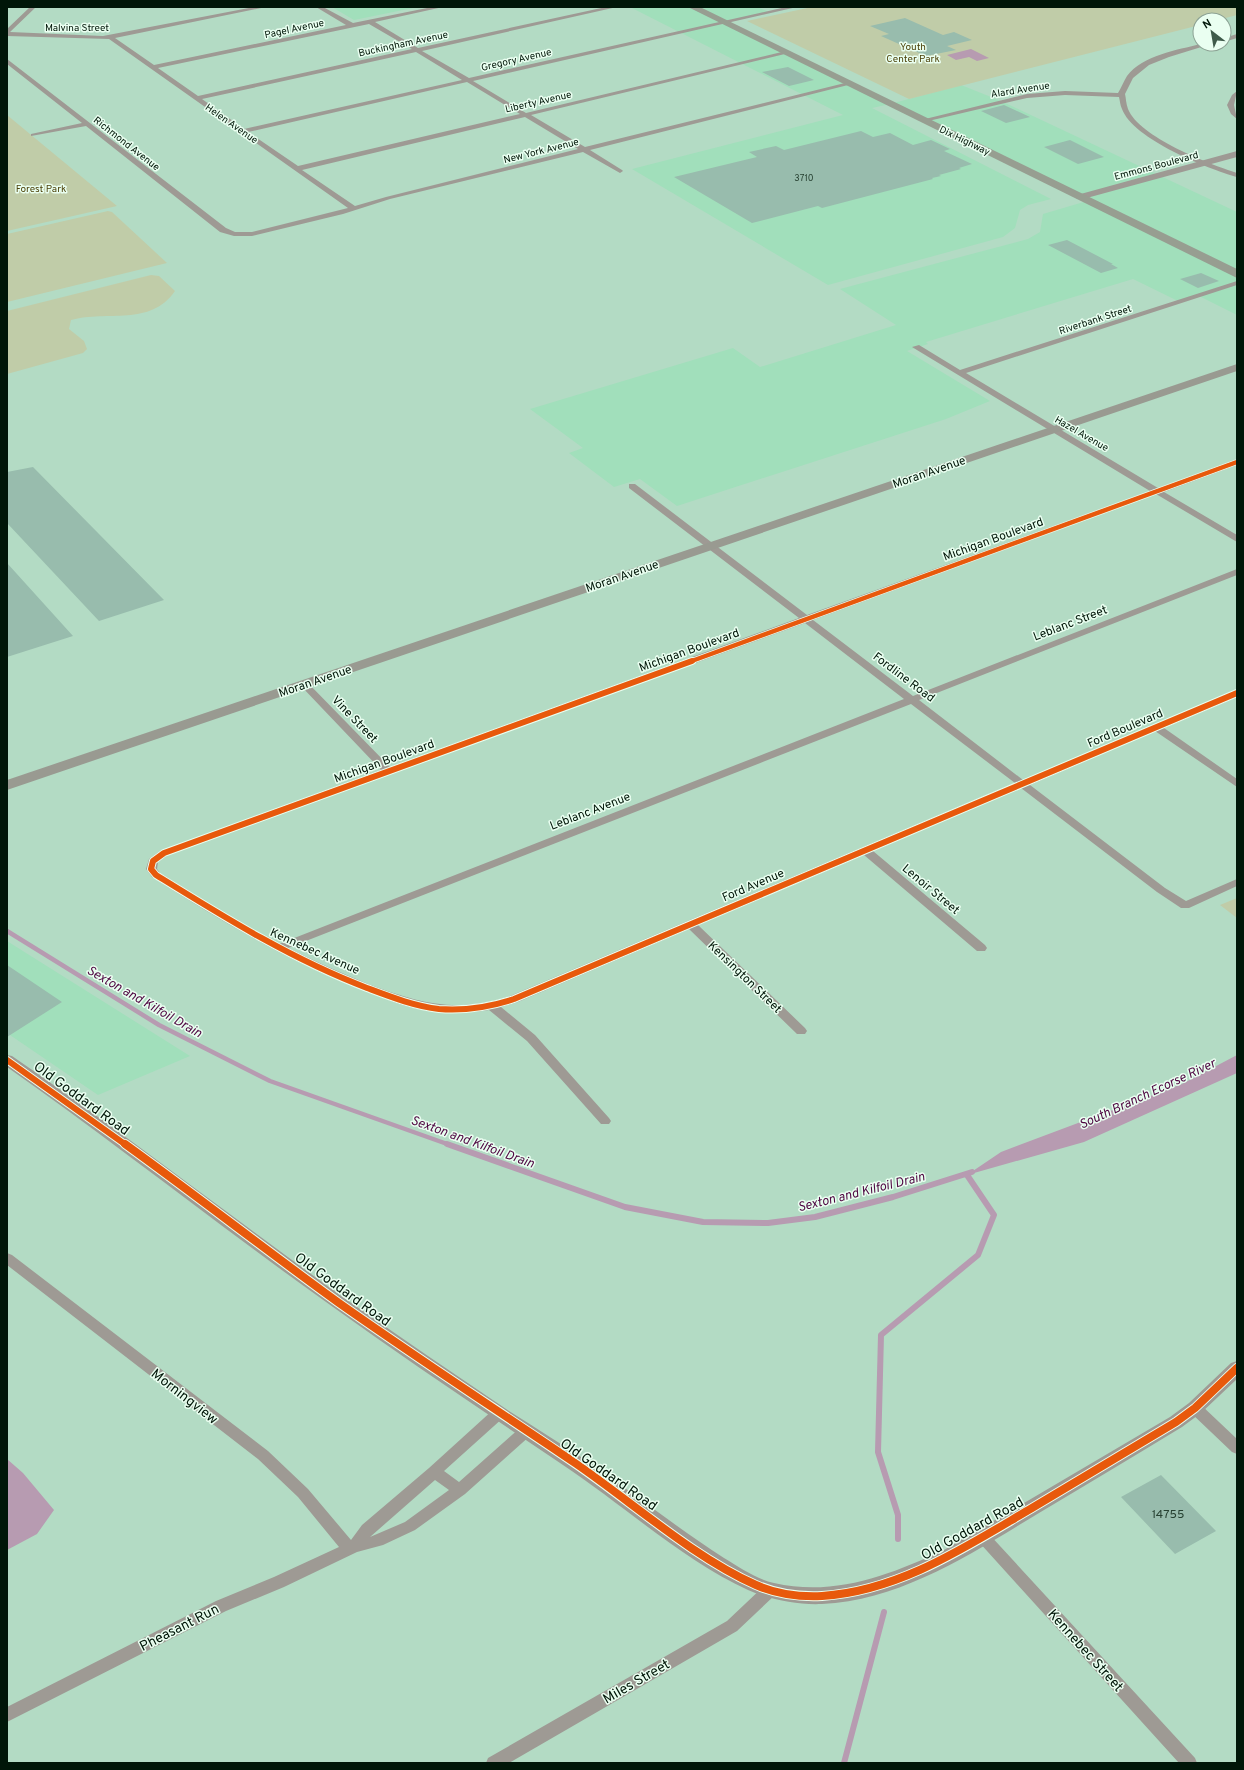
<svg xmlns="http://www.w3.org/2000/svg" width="1244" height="1770" font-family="Overpass,sans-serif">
<rect width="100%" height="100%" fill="#b3dbc4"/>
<!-- built -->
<path fill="#a1dfbb" d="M332,7H418L354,20Z
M630,7H757L769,12L724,22L890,104L961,85L1001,101L1237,212V315L1199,296L1180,302L1133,279L926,342L928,344L907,351L990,401L946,419L677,506L640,479L614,487L569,453L583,448L530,409L733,348L760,367L896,325L840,289L1028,239L1040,232L1043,214L1087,201L890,104L872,108L1051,199L1028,205L1020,210L1015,228L1003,237L828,285L632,169L843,115Z
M7,941L190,1056L98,1095L7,1033Z"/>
<!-- green -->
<path fill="#c0cca8" d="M812,7H1237V15L1218,20H1200V25L909,99L747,21Z
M7,115L117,206L7,231Z
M108,211L112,212L167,263L7,302V234Z
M151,275L159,276L175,291C150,327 108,310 71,320L69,329L84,341L87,349L83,353L7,374V311Z
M1237,898V918L1220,905Z"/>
<!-- water -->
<path fill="#b79bb1" d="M971,49L989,58L977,61L969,57L956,60L947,55Z
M1237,1055V1073L1084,1142L967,1175L1001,1152L1182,1084Z
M7,1459L23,1473L54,1510L37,1534L7,1550Z"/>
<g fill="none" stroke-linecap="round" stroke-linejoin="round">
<!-- stream-far1 -->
<path stroke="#b79bb1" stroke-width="4.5" d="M7,931L159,1025L270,1081L450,1145"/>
<!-- stream -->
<path stroke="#b79bb1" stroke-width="6" d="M447,1144L625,1207L703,1222L768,1223L815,1217L893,1197L972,1172
M898,1539V1515L878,1452L881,1335L978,1255L994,1215L967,1175
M844,1763L884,1612"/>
</g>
<!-- building -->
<path fill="#98bcad" d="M905,18L943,35L954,32L972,40L947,46L956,50L926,56L881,36L889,34L870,26Z
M788,67L814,80L789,86L762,72Z
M1004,105L1030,117L1006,123L981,111Z
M861,131L873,137L890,133L913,145L931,140L950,149L944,151L972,164L959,168L961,169L939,175L941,176L932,178L933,179L822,208L818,206L752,223L674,177L757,157L749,152L776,146L784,150Z
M1070,140L1104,157L1078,164L1044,147Z
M1067,240L1113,264H1111L1118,268L1101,273L1048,245Z
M1201,273L1219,281L1198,288L1180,279Z
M33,467L164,600L99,621L7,523V472Z
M7,563L73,636L7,657Z
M7,965L62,1002L7,1037Z
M1161,1475L1216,1531L1175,1554L1121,1497Z"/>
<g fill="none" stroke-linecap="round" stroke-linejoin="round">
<!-- minor -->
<path fill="#9e9a94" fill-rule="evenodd" d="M30,7H36L10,32L103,36L254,7H266L115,38L154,65L346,25L316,7H323L353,23L432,7H443L375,22L418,48L606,7H617L422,51L469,78L786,7H797L473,81L526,113L786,51L789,53L531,115L585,147L849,82L852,84L590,150L622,170L623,171L620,173L583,152L390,199L343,214L252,236H234L220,232L86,126L31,136V134L82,123L7,64V59L226,228L235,232H252L348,208L109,39L7,36V29ZM369,24L412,49L198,96L158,68ZM416,52L462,80L244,129L202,99ZM467,82L520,114L298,166L248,132ZM525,117L578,149L386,197L355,206L302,170Z
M1237,34V38L1224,42V38Z
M1201,44H1211L1169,57L1149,65L1133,78L1125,94C1126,98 1126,104 1128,109C1139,137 1209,164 1237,173V177C1208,169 1133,139 1122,109C1120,105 1120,101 1119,97L1065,95L1027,98L924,122L921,120L1027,94L1065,91L1118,93C1121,88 1124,81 1127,76C1143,55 1177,50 1201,44Z
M1237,91L1234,105L1237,119L1231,114L1227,105L1232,95Z
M1237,281V285L966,373L1158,488L1237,459V465L1164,492L1237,535V542L1156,494L813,620L913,696L1237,569V575L919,700L1023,780L1237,690V697L1164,728L1237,779V787L1155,731L1030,785L1165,888L1186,901L1237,879V886L1189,908H1181L1157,892L1021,788L873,851L985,945L987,948L985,951H977L864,855L698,925L805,1028L807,1031L805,1034H797L689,929L518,1002L501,1007L535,1035L609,1118L611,1121L609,1124H601L527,1041L489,1010C469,1013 449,1014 429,1011C406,1008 384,998 363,990C287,961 220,920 152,877L146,869L149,859L160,851L381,770L301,686L299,684L301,682H307L390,767L799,618L629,488V484H635L807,615L1150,491L912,347L919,345L960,370ZM805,623L904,699L279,944L227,915L160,873L157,869L158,862L168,855ZM911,704L1015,783L510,996C456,1014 419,1003 368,984C341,973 314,961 288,948Z
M7,1253L12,1255L268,1451L308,1489L351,1540L362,1525L429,1468L494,1409L499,1407L504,1409L506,1413L504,1417L444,1471L459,1482L521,1427L526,1425L531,1427L533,1431L531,1435L465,1494L415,1530L383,1545L357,1552L284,1587L226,1611L7,1722V1707L216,1601L274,1577L339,1547L298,1497L258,1459L7,1265ZM435,1480L449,1490L405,1522L370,1537Z
M1195,1402L1200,1404L1237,1439V1454L1232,1452L1190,1412L1188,1408L1190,1404Z
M983,1531L988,1533L1195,1758L1197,1763H1179L978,1541L976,1537L978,1533Z
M770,1584L775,1585L778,1590L775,1595L737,1631L509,1763H486L488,1758L727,1621L765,1585Z"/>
<!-- tertiary -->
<path fill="#9e9a94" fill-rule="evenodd" d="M1237,151V157L1083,199H1077L1076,197L1077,195Z
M7,1055L12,1056C125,1134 233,1218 344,1298C399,1336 454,1374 509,1411C537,1429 565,1446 593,1465C637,1496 679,1529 724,1558C739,1567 756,1579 774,1583C834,1597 890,1575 944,1550L1170,1417L1189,1403L1231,1363L1237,1361V1379L1201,1413L1182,1427C1135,1456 1087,1484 1039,1513C972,1553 902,1600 822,1604C797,1605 771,1600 748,1590C684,1561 622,1504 563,1465C486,1413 408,1361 333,1307C223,1229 118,1145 7,1067Z"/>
<!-- secondary -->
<path fill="#999a91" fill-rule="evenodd" d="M1237,364V371L7,790V780Z"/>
<!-- primary -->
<path fill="#979e91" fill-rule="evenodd" d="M688,7H700L1237,269V278Z"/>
<!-- cycleway-far2 casing -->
<g stroke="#eafff1" stroke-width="6">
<path id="cycleway-far2" d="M689,662L1237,462"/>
</g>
<!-- cycleway-far1 casing -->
<g stroke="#eafff1" stroke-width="8">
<path id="cycleway-far1" d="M692,661L164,853L153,861L151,869L156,875C224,917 291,959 367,988C391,997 414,1006 439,1009C465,1011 490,1007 514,999L1237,693
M7,1060L126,1145"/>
</g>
<!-- cycleway casing -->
<g stroke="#eafff1" stroke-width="10">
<path id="cycleway" d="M125,1144C197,1196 267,1251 339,1303C417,1358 497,1410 575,1463C632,1502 693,1557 756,1585C776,1594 800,1597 822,1596C900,1591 967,1546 1032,1508C1080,1479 1128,1451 1176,1422L1195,1408L1237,1368"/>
</g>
<!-- cycleway-far2 -->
<use href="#cycleway-far2" stroke="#e8590c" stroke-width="4.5"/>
<!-- cycleway-far1 -->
<use href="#cycleway-far1" stroke="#e8590c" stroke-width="6"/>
<!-- cycleway -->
<use href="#cycleway" stroke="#e8590c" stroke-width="8"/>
</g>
<g text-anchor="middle" stroke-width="3" stroke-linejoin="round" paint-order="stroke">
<!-- far-number labels -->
<g font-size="9" fill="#264031">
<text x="804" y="181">3710</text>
</g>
<!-- far-street labels -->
<g font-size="10" fill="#001608" stroke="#eafff1">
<text x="77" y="31">Malvina Street</text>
<text transform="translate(294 28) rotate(-12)" y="4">Pagel Avenue</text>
<text transform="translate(403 43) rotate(-12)" y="4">Buckingham Avenue</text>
<text transform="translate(516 59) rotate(-13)" y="4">Gregory Avenue</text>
<text transform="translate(1020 89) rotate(-9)" y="4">Alard Avenue</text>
<text transform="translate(538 101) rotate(-13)" y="4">Liberty Avenue</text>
<text transform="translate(232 123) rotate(35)" y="4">Helen Avenue</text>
<text transform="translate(965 140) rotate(26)" y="4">Dix Highway</text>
<text transform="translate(127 143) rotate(38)" y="4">Richmond Avenue</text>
<text transform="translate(541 150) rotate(-14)" y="4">New York Avenue</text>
<text transform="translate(1156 165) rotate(-15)" y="4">Emmons Boulevard</text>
<text transform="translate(1095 319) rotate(-18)" y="4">Riverbank Street</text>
<text transform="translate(1082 433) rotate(30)" y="4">Hazel Avenue</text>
</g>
<!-- far-park labels -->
<g font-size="10" fill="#4d420a" stroke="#eafff1">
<text x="913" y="50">Youth<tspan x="913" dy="12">Center Park</tspan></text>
<text x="41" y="192">Forest Park</text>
</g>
<!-- street labels -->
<g font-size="12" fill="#001608" stroke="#eafff1">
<text transform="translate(929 472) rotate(-19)" y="4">Moran Avenue</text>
<text transform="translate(993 539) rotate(-20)" y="4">Michigan Boulevard</text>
<text transform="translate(622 576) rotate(-19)" y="4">Moran Avenue</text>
<text transform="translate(1070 623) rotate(-21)" y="4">Leblanc Street</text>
<text transform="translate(689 650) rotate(-20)" y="4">Michigan Boulevard</text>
<text transform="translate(904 677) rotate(37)" y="4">Fordline Road</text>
<text transform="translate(315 681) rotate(-19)" y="4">Moran Avenue</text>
<text transform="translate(355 719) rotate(46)" y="4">Vine Street</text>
<text transform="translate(1125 728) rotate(-23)" y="4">Ford Boulevard</text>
<text transform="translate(384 761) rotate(-20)" y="4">Michigan Boulevard</text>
<text transform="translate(590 811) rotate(-21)" y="4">Leblanc Avenue</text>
<text transform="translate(753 885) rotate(-23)" y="4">Ford Avenue</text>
<text transform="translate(931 889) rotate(40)" y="4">Lenoir Street</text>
<text transform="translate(315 951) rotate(24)" y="4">Kennebec Avenue</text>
<text transform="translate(745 977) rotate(44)" y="4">Kensington Street</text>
</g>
<!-- near-number labels -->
<g font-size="12" fill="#264031">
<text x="1168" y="1518">14755</text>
</g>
<!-- water labels -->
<g font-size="13" font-style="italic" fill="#4e0641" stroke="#eafff1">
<text transform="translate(145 1001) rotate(30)" y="5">Sexton and Kilfoil Drain</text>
<text transform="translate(1147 1093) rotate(-25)" y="5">South Branch Ecorse River</text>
<text transform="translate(473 1141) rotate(20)" y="5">Sexton and Kilfoil Drain</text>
<text transform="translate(861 1191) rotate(-14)" y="5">Sexton and Kilfoil Drain</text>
</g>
<!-- near-street labels -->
<g font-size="14" fill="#001608" stroke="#eafff1">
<text transform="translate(82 1098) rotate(36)" y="5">Old Goddard Road</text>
<text transform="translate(343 1289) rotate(36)" y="5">Old Goddard Road</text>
<text transform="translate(185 1396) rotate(38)" y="5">Morningview</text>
<text transform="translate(609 1474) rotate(35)" y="5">Old Goddard Road</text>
<text transform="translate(972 1528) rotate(-29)" y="5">Old Goddard Road</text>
<text transform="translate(179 1627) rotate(-27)" y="5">Pheasant Run</text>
<text transform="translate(1086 1650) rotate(48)" y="5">Kennebec Street</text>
<text transform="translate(636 1681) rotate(-30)" y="5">Miles Street</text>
</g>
</g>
<!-- border -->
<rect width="1244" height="1770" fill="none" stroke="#001608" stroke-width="16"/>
<!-- north arrow -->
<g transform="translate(1212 32) rotate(329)"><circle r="19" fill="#eafff1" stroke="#8ca294"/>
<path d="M0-3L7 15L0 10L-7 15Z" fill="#3f5b4a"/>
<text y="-6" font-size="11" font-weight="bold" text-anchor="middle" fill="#001608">N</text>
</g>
</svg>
